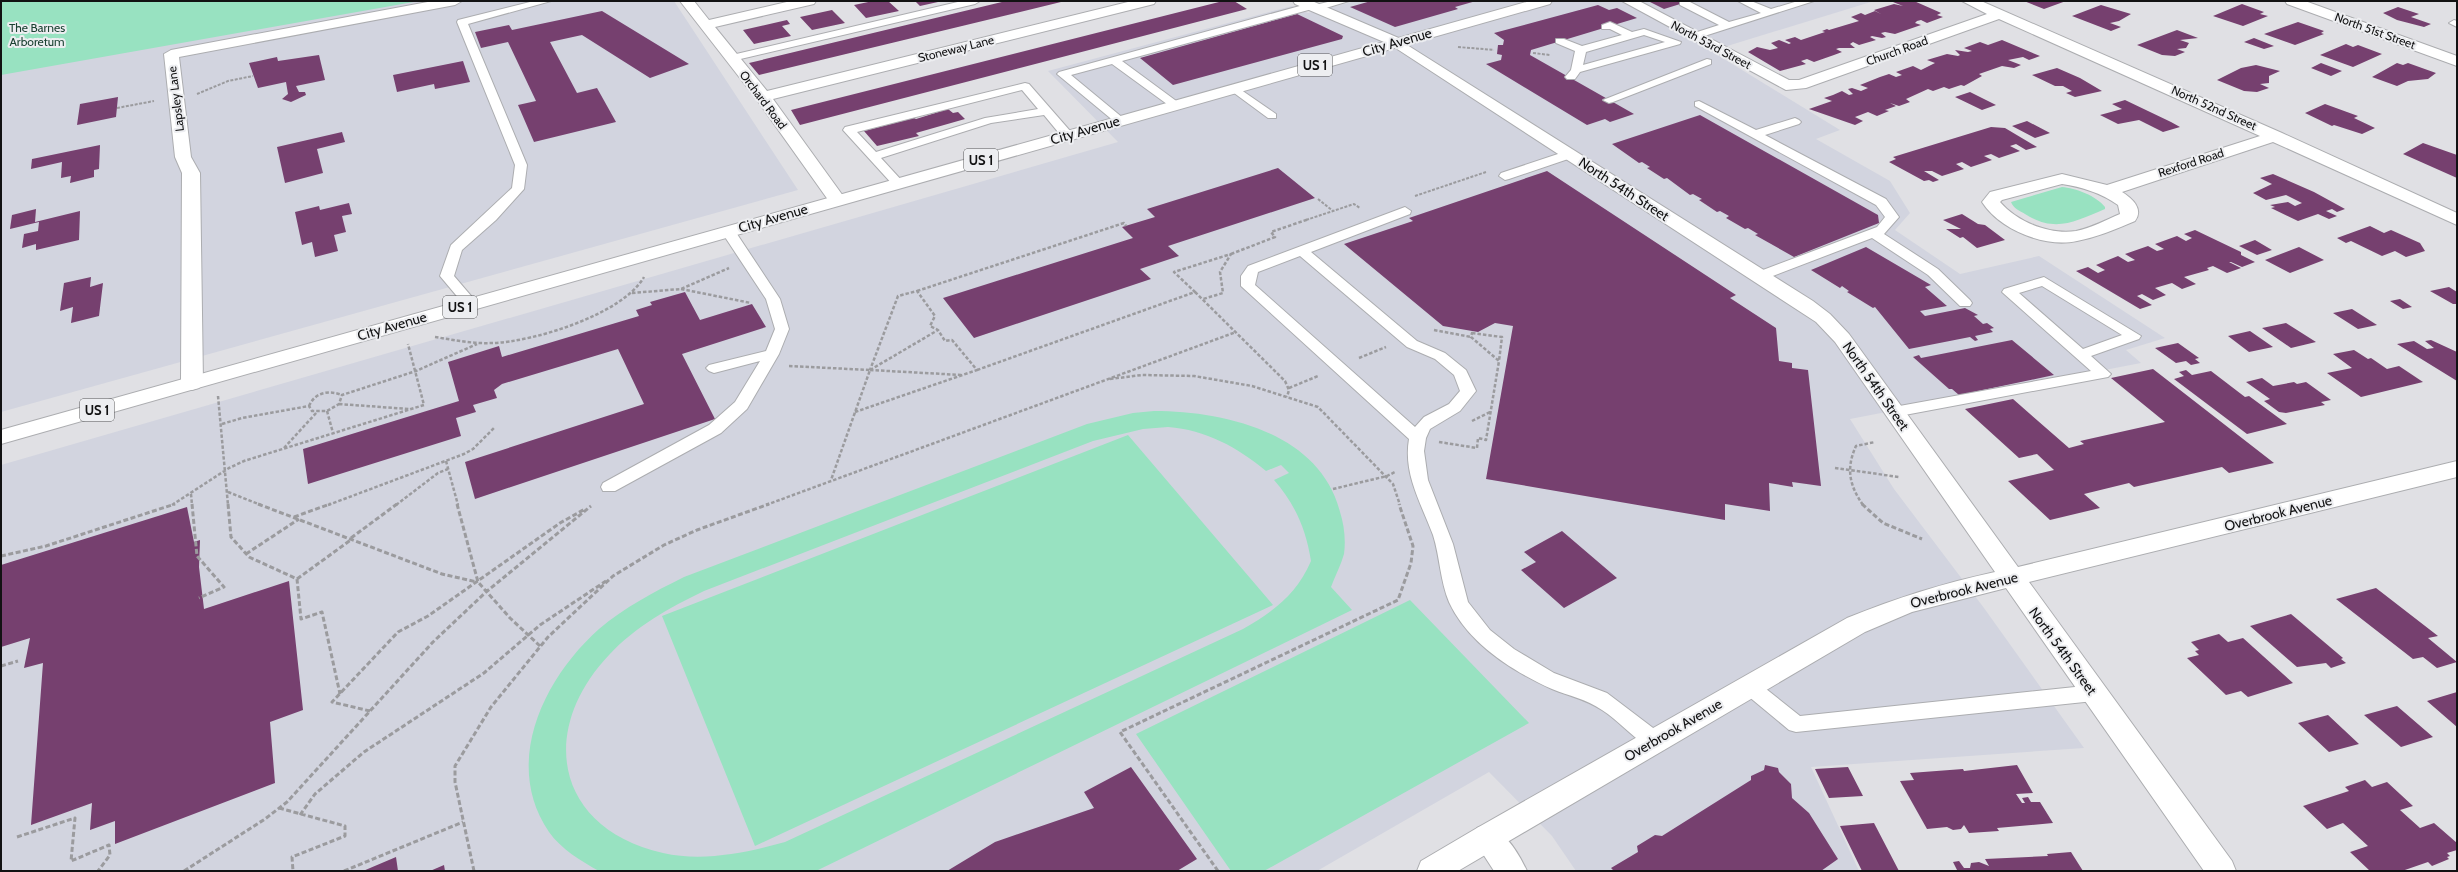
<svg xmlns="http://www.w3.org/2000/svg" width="2458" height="872" font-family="Cabin,sans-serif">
<rect width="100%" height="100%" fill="#e0e0e4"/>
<!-- built -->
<path fill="#d2d4df" d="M1,1H674L798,190L1,412Z
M1356,1H1874L1711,51L1840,130L1816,139L1890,181L1910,213L1895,230L1960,274L2039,256L2165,338L2126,350L2141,363L1850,419L1894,489L1984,608L2084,748L1811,767L1859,871H1576L1552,836L1489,772L1317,871H1V465L1118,142L1048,71L1292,6L1308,13Z"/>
<!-- green -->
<path fill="#98e2c1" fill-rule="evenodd" d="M1,1H419L1,75Z
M2062,187C2075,188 2097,196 2105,207V209C2074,222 2055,233 2025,214C2020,211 2013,208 2011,202Z
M1154,411C1225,411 1320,433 1340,512C1344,524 1346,540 1344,554C1341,565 1335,576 1331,587L1352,610L816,871H599C581,861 561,849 549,832C502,763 544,678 599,629C625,607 654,592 684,577L1087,424L1133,413ZM1168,427C1206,430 1237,447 1266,471L1281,465L1289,473L1274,480C1295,504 1306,529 1311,561C1297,594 1273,612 1243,629L785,842C746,853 703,862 663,853C556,829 537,731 609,655C636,626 669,608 704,591L1093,441L1143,429Z
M1128,435L1273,605L755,846L662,616Z
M1410,600L1529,723L1264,871H1231L1136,734Z"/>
<!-- building -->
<path fill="#76406f" d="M888,1L899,11L866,18L854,5L873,1Z
M915,1H938V2L920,6Z
M1006,1L1061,2L759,75L749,63Z
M1223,1H1234L1247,9L800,125L791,110Z
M1371,1H1476L1455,7L1458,9L1395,27L1350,7Z
M1648,1H1690L1664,9Z
M1897,1H1914L1939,12L1941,13L1937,15L1943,17L1927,23L1921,20L1917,21L1915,23L1921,25L1895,34L1885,32L1881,33L1886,37L1882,38L1872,36L1870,37L1876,40L1859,45L1853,42L1850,44L1855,48H1839L1836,49L1842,52L1834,55L1814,62L1807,59L1801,61L1806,64L1780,71L1748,52L1757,47L1770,50L1778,48L1771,43L1779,40L1789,44L1791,43L1785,40L1795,37L1801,40L1825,32L1822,31L1827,29L1829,30L1859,21L1851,17L1861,13L1865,15L1875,11L1881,14L1874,10L1894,4L1903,6L1893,2Z
M2024,1H2066L2044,9Z
M2242,4L2264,12L2260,14L2268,16L2243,26L2213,16Z
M1598,5L1609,10L1617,8L1637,18L1531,50L1530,55L1634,114L1610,122L1605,119L1587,125L1486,64L1501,60L1502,55L1497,54L1498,45H1503L1504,40L1494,33Z
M2101,5L2131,14L2119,21L2110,23L2121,27L2111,31L2072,16Z
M2398,7L2419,14L2411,17L2431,24L2424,27L2397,20L2383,13Z
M832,10L845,23L812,30L800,17Z
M602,11L689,64L650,78L582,35L550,42L577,93L597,88L616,122L534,142L518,105L536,101L508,42L481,48L475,32L509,25L512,30Z
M1297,14L1343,36L1342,39L1173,85L1140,58Z
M787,20L790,24L782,26L791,36L754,44L743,30Z
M2298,22L2324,31L2321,33L2324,34L2295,45L2264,34Z
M2177,30L2198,38L2180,40L2189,43L2186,48L2177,49L2185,52L2175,56L2162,55L2137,45Z
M2254,38L2274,46L2264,49L2244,42Z
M2002,40L2040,56L2029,60L2023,57L2008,60L2021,65L2014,68L2002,66L1979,74L1982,76L1964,86L1961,85L1949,89L1944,87L1933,91L1928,89L1906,99L1910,102L1899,106L1890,103L1896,106L1885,110L1889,111L1877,116L1868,112L1855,117L1863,121L1855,125L1809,109L1832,101L1824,98L1833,95L1842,91L1849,95L1853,94L1848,89L1852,88L1861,91L1868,88L1860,85L1880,77L1889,74L1896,77L1902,75L1896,72L1913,66L1921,70L1935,63L1927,60L1947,54L1958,56L1960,55L1955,50L1968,52L1972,51L1964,48L1980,42L1988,45Z
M2346,44L2353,47L2358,45L2382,54L2353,67L2320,55Z
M319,55L325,80L296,86L299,92H305L306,95L291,102L282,99L288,94L286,82L258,88L249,63L277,57L278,61Z
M463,61L470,82L435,89L434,84L397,92L393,75Z
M2321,63L2342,71L2331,76L2311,68Z
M2397,63L2403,65L2408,63L2436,73L2428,79L2408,81L2397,86L2372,77Z
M2256,65L2280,71L2269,76V83L2260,84L2269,88L2257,92L2244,91L2217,80L2241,68Z
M2057,68L2080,78L2102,91L2075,97L2066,93L2072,91L2063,86H2055L2032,75Z
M1970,92L1996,105L1982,110L1955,97Z
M118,97L116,117L77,125L80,104Z
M2125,100L2171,122L2180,127L2163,132L2139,120L2118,124L2100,115L2122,109L2112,104Z
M2325,104L2358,116L2354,118L2375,128L2362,134L2334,125L2332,126L2305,113Z
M948,109L953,113L958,112L965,119L916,133L919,136L877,146L864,131L914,118L916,119Z
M1700,115L1878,215L1879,223L1794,257L1755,235L1758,234L1748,228L1745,229L1726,218L1729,216L1720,211L1717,212L1699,200L1702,199L1693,194L1690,195L1667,178L1664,179L1647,168L1650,167L1642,162L1639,163L1612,144Z
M2027,121L2050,133L2035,138L2012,126Z
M1991,127L2005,128L2037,147L2026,150L2016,144L2010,146L2020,151L1999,158L1991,154L1984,156L1992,160L1971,167L1962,162L1956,164L1964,169L1942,176L1932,171H1924L1939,180L1933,182L1929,180L1924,181L1889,162L1896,159L1893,157Z
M342,132L345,142L317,149L323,173L285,183L277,147Z
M2423,143L2457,155V178L2403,154Z
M100,145L99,169L94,170V177L70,183L71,176L61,178L62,162L31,169L32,159Z
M1278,168L1315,198L1168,246L1179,256L1140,269L1151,279L974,338L943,298L1133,238L1122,227L1155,217L1147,209Z
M1547,171L1736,295L1730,298L1776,328L1779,361L1792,363V368L1808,370L1821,486L1792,482L1793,487L1769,483L1770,511L1725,504V520L1486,479L1513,326L1495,323L1478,332L1443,326L1344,244L1413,221L1409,218Z
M2273,174L2314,192L2345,209L2337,212L2332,209L2326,211L2337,216L2329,219L2318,214L2298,221L2271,208L2275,207L2270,205L2288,202L2295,206L2302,203L2286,195L2266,200L2253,193L2272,184L2260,178Z
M349,203L352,214L342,216L346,232L334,235L338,251L315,257L312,242L302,245L295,212L319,206L320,210Z
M36,209L35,222L80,211L79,240L36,250V244L22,248L24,234L38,231L39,222L10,229L12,215Z
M1962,214L1978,224L1985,225L2005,240L1977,248L1963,237L1960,238L1946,229H1961L1943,220Z
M2370,226L2384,233L2391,230L2420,243L2425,251L2406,257L2395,251L2382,256L2351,241L2346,243L2337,238Z
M2195,230L2241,252V255L2255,262L2242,267L2231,262H2229L2241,268L2227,273L2213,266L2207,268L2209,270L2184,277L2196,284L2182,289L2172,283L2155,288L2166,295L2153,300L2142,294L2137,296L2152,305L2140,309L2076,271L2088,267L2098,273L2105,270L2096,265L2118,256L2128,262L2135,260L2125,254L2148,246L2157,251L2164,249L2155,244L2177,236L2186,241L2192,238L2184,234Z
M2255,240L2272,250L2257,255L2239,246Z
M1866,247L1931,285L1925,287L1947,306L1920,311L1925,316L1965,308L1978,315L1974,316L1983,324L1987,323L1994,328L1990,329L1993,332L1975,336L1978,340L1975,341L1970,337L1909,349L1875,307L1873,308L1847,292L1849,291L1842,286L1840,288L1811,270Z
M2299,247L2324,260L2290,273L2265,260Z
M91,277L90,287L103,283L99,316L71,323L73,307L60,311L64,283Z
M2449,287L2457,292V304H2453L2430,291Z
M685,292L700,320L752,304L766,327L682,354L715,419L475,499L465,462L644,404L618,349L502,384L494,390L497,398L473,405L476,412L456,418L461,436L308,484L303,449L459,401L448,362L499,346L502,357L639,316L636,310L652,305L650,302Z
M2400,299L2412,307L2403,309L2390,301Z
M2352,309L2377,325L2358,329L2333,313Z
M2286,323L2316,342L2291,348L2262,328Z
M2250,331L2273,347L2249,352L2228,336Z
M2012,340L2054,375L1959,395L1952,389H1949L1913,357L1919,355L1921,358Z
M2431,340L2457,352V381L2397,344L2414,341L2427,349L2434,348L2425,341Z
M2178,343L2199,358L2195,359L2200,363L2191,365L2186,361L2176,363L2155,348Z
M2354,350L2368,359L2371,358L2387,369L2399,366L2423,382L2361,397L2327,373L2352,368L2333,354Z
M2153,369L2274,463L2229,473L2222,467L2134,487L2129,483L2084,494L2100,508L2050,520L2008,481L2054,470L2037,454L2019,458L1965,409L2013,399L2069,448L2084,444L2080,441L2165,422L2111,378Z
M2186,370L2192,375L2211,371L2245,397L2249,396L2287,424L2247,434L2174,379L2184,376L2179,372Z
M2262,378L2273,386L2294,382L2297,384L2306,382L2331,400L2321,402L2325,405L2286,413L2279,412L2264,401L2270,399L2246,382Z
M187,507L194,542L200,540L199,567L204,609L289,581L303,710L270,722L275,783L115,844V821L90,830L92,803L31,825L43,663L24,668L30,638L1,647V565Z
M1562,531L1617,578L1564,608L1521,570L1536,562L1524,552Z
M2376,588L2438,636L2428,638L2457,662L2437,668L2423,657L2413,659L2336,599Z
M2291,614L2343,658L2341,659L2346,663L2331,668L2326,663L2297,667L2250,626Z
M2219,634L2228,642L2243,638L2293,683L2248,697L2241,691L2226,695L2187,658L2199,655L2195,651L2199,650L2191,642Z
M2457,692V727L2427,701Z
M2397,706L2433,737L2401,747L2364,715Z
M2328,715L2359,744L2329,752L2298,723Z
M1765,765L1778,768L1779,772L1791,784L1792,798L1809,813L1838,859L1821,871H1614L1611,868L1638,852L1637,846L1655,835L1662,836L1751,780V776L1764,770Z
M2017,765L2033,793L2016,794L2022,803H2025L2022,798L2028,797L2031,802H2040L2053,823L1997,828L1999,831L1969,833L1964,825L1961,829L1953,830L1947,827L1927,829L1900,781L1914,780L1910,773L1963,769L1964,771Z
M1131,767L1197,859L1177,871H947L995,842L1094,808L1084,792Z
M1848,767L1863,796L1829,798L1815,769Z
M2365,780L2372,787L2387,782L2413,806L2400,810L2420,828L2434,823L2457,843V850L2447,853L2450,856L2447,857L2449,859L2432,866L2428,862L2402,871H2370L2350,852L2368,846L2343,823L2327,829L2303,806L2349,791L2345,787Z
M1874,823L1899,871H1862L1840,826Z
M2071,852L2083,871L1948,870H1957L1953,862L1959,861L1964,868H1970L1971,863L1979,862L1989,866L1985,859L2048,856L2047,854Z
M396,857L398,871H363Z
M444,865L445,871H430Z"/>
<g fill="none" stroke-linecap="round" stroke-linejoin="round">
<!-- service casing -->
<g stroke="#acadb0" stroke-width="2">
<path id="service" d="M534,1H551L468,24L527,165L524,189L496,220L462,250L454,276L478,304L471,308L466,307L440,276L451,245L512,188L515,165L457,22L458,20Z
M962,1H980L975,4L732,61L727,58L732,55Z
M1332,1H1349L1316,11L1312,9L1122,61L1179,103V107H1171L1112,64L1071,75L1123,118V122H1115L1057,74L1059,72L1307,4L1315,5Z
M1680,1H1688L1729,22L1761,13L1738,1H1751L1771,9L1798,1H1814L1695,39L1691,38V34L1719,25L1680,5Z
M2454,20L2457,21V27L2449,23Z
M1610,22L1632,32L1644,29L1681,42L1680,44L1580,72L1575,79H1567L1565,77L1571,70L1575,51L1556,43V39H1564L1582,46L1622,35L1610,29H1602V25ZM1644,35L1665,42L1583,65L1586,52Z
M1707,59L1711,60V64L1613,102L1609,103L1603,100Z
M1025,83L1029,84L1071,132L1073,135L1071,138H1063L1044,115L991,123L881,158L904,183L898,187L894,186L843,130L845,127ZM1022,90L1038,109L985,118L876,152L857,132Z
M1234,85L1276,114V118H1268L1230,90V86Z
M1699,101L1756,130L1795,118L1799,120L1801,122L1799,124L1765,135L1886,199L1899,217L1884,234L1938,269L1970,300L1972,303L1970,306H1960L1928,275L1872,238L1765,279H1755L1753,276L1755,273L1877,227L1885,217L1876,205L1695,106V102Z
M1570,150L1574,151L1576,154L1574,157L1509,179L1505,180L1499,176L1501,173Z
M1405,207L1411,211L1410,214L1311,252L1417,341L1445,353L1466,370L1476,391L1460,411L1430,429L1426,438L1424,451L1428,480L1453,544L1468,602L1490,630L1514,649L1554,673L1607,693L1661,734L1664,740L1661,746C1656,748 1652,749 1647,746C1631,736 1618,720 1602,710C1586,699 1569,696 1552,689C1512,671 1468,643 1449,602C1440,581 1440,557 1433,535C1421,503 1403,474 1409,439L1241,286V276L1248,266ZM1300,256L1407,347L1435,359L1454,375L1460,391L1449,404L1424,417L1415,427L1255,285L1258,272Z
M728,227L733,228L780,299L789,329L779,354L747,409L721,433L615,491H603L601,487L603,483L709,425L735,402L760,361L714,373L709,371L706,368L709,365L766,351L775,329L766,299L721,231Z
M2044,277L2141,336L2139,339L2091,356L2111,374L2108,377L1894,417L1888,416L1886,412L1888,408L1894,407L2091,371L2002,292L2004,289ZM2042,286L2122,335L2083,349L2019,293Z
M1749,678L1756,681L1800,716L2094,685L2101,688L2104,693L2101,698L2094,701L1796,732L1789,730L1742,691L1739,686L1742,681Z"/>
</g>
<!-- minor casing -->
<g stroke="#acadb0" stroke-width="2">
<path id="minor" d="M433,1H462L455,5L179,57L191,157L200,173L203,383L199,388L192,390L185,388L181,383L182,173L175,157L164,54L171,50Z
M680,1H694L709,20L791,1H816L814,4L715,27L767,91L1132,1H1156L1154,4L773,99L846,200L843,204H831L757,100Z
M1622,1H1639L1789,80H1799L1987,14L1962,1H1981L2282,133L2457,213V225L2273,142L2122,192C2132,198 2144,209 2135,221C2116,229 2098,237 2077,241C2045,248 2000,230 1982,202L1990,192L2062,174L2107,185L2260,136L1999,19L1806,88L1786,90ZM2062,184C2082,187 2101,193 2118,205L2120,214C2106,220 2091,228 2076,231C2050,235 2017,222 2000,202L2002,200Z
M2285,1H2305L2457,56V66L2287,4Z
M1487,824C1505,831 1519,854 1527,871H1494L1472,837L1477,828Z"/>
</g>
<!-- tertiary casing -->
<g stroke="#acadb0" stroke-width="2">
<path id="tertiary" d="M1396,38L1813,301L1830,314L1849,334L2018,567L2457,461V477L2029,582L2232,861L2236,871H2204L2006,588L1912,612L1865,632L1458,871H1417L1421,861L1477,828L1847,618C1896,598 1944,583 1995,572L1835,342L1816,322L1391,45L1389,42L1391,39Z"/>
</g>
<!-- secondary casing -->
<g stroke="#acadb0" stroke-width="2">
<path id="secondary" d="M1293,1H1312L1401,39L1403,42L1401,45H1391L1295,4Z"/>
</g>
<!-- trunk casing -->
<g stroke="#acadb0" stroke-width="2">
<path id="trunk" d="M1530,1H1552L1550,4L1,444V430Z"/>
</g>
<!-- path-far2 -->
<path stroke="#9b9b9e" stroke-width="2" stroke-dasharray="3 1.5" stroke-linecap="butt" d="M1458,47L1494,50
M1533,53L1550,55
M197,94L228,81L253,76
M117,108L154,101
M1415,196L1486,172
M1318,199L1333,211
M1306,220L1354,204L1360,208"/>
<!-- path-far1 -->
<path stroke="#9b9b9e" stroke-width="2.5" stroke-dasharray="3.5 2" stroke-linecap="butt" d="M1231,254L1275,237L1271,232L1309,219
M681,289L751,303
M917,291L1124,223L1126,226
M1195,292L1285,381L1289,390L1287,397
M632,293L681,289L729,268
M1434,330L1471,337
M1472,333L1502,337L1499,361L1471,337Z
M435,337C454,340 473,344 492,343C534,342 623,314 644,277
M1359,358L1386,347
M789,366L870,370L831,480
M870,370L961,375
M870,370L938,330
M977,370L1195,292L1174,272L1231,254L1220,272L1223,293L1203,299
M1110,379L1142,375L1194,376L1252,386L1318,407L1393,484L1400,505
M1289,388L1318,376
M218,396L228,505
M339,404L409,409
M309,406C315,392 329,390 342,395
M327,411L333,433
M855,412L977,370L952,340L945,341L938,330L930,326L935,316L917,291L898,296L870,370
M1472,421L1490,412
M222,424L242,418L309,406L312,411H327L339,404L342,395L416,371L477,344
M1439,442L1477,448L1478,438L1486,440L1499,361
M284,448L317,412
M446,461L458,505
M1835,468L1899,477
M1333,489L1387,476L1395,472
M228,492L261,505
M191,494L192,505
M172,505L229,468L244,461L424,405L408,344
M328,505L464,454L473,449L495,427
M396,505L438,473L448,469
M766,505L1236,332
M1863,505C1849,485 1846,468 1856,446L1875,442"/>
<!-- path -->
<path stroke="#9b9b9e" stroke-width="3" stroke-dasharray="5 2.5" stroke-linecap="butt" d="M192,504L197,556L224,587L199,598
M228,504L231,537L249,557L297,579L301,619L322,612L340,694
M258,504L442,574L477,582
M457,504L478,582L510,618L540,646
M1862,504L1883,523L1922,539
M294,517L330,504
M351,538L397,504
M246,554L299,519
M1,556L46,546L175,504
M297,579L352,539
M1,666L18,661
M370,711L332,702L398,632L428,616L560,523L585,509
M279,808L345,826V836L292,857L293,871
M300,815L315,794L364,752L484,673L540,625L606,581
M17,837L75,818L71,861L109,845L110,855L98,871
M184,871L265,819L287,802L433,642L486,592L591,506
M344,871L463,822
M474,871L455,782V766L491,707L548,637L613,576L664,545L697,530L769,504
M1218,871L1120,732L1398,600L1411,563L1413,546L1399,504"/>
<!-- service -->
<use href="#service" fill="#fff" fill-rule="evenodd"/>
<!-- minor -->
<use href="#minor" fill="#fff" fill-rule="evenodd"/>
<!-- tertiary -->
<use href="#tertiary" fill="#fff" fill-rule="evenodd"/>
<!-- secondary -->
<use href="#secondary" fill="#fff" fill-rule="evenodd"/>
<!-- trunk -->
<use href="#trunk" fill="#fff" fill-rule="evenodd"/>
</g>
<g text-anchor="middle" stroke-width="4" stroke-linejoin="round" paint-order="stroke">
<!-- far-park labels -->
<g font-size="12" fill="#1b4132" stroke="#edeef1">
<text x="37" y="32">The Barnes<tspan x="37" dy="14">Arboretum</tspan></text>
</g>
<!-- far-street labels -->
<g font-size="12" fill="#121213" stroke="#edeef1">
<text transform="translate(2375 31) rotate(20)" y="4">North 51st Street</text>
<text transform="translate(1711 45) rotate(28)" y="4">North 53rd Street</text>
<text transform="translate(956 49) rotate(-14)" y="4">Stoneway Lane</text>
<text transform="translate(1897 51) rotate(-20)" y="4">Church Road</text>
<text transform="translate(176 99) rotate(-97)" y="4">Lapsley Lane</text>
<text transform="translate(763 100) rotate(53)" y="4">Orchard Road</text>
<text transform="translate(2214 108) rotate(24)" y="4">North 52nd Street</text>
<text transform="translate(2191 163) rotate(-18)" y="4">Rexford Road</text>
</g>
<!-- shield labels -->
<g fill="#edeef1" stroke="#545456" stroke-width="1">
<rect x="1298" y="54" width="34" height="22" rx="3"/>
<rect x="964" y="149" width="34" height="22" rx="3"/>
<rect x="443" y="296" width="34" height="22" rx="3"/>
<rect x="80" y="399" width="34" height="22" rx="3"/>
</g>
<g font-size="13" font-weight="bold" fill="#121213">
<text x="1315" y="70">US 1</text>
<text x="981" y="165">US 1</text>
<text x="460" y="312">US 1</text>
<text x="97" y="415">US 1</text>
</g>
<!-- street labels -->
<g font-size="14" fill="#121213" stroke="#edeef1">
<text transform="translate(1397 42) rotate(-16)" y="5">City Avenue</text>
<text transform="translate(1085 130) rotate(-16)" y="5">City Avenue</text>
<text transform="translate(1624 189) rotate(33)" y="5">North 54th Street</text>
<text transform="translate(773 218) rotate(-16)" y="5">City Avenue</text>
<text transform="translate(392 326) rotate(-16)" y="5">City Avenue</text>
<text transform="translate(1876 386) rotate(55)" y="5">North 54th Street</text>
<text transform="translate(2278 513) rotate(-14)" y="5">Overbrook Avenue</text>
<text transform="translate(1964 590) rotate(-14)" y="5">Overbrook Avenue</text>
<text transform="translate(2063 651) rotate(54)" y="5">North 54th Street</text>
<text transform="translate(1673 730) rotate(-30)" y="5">Overbrook Avenue</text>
</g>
</g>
<!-- border -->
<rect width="2458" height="872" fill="none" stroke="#121213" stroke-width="4"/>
</svg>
